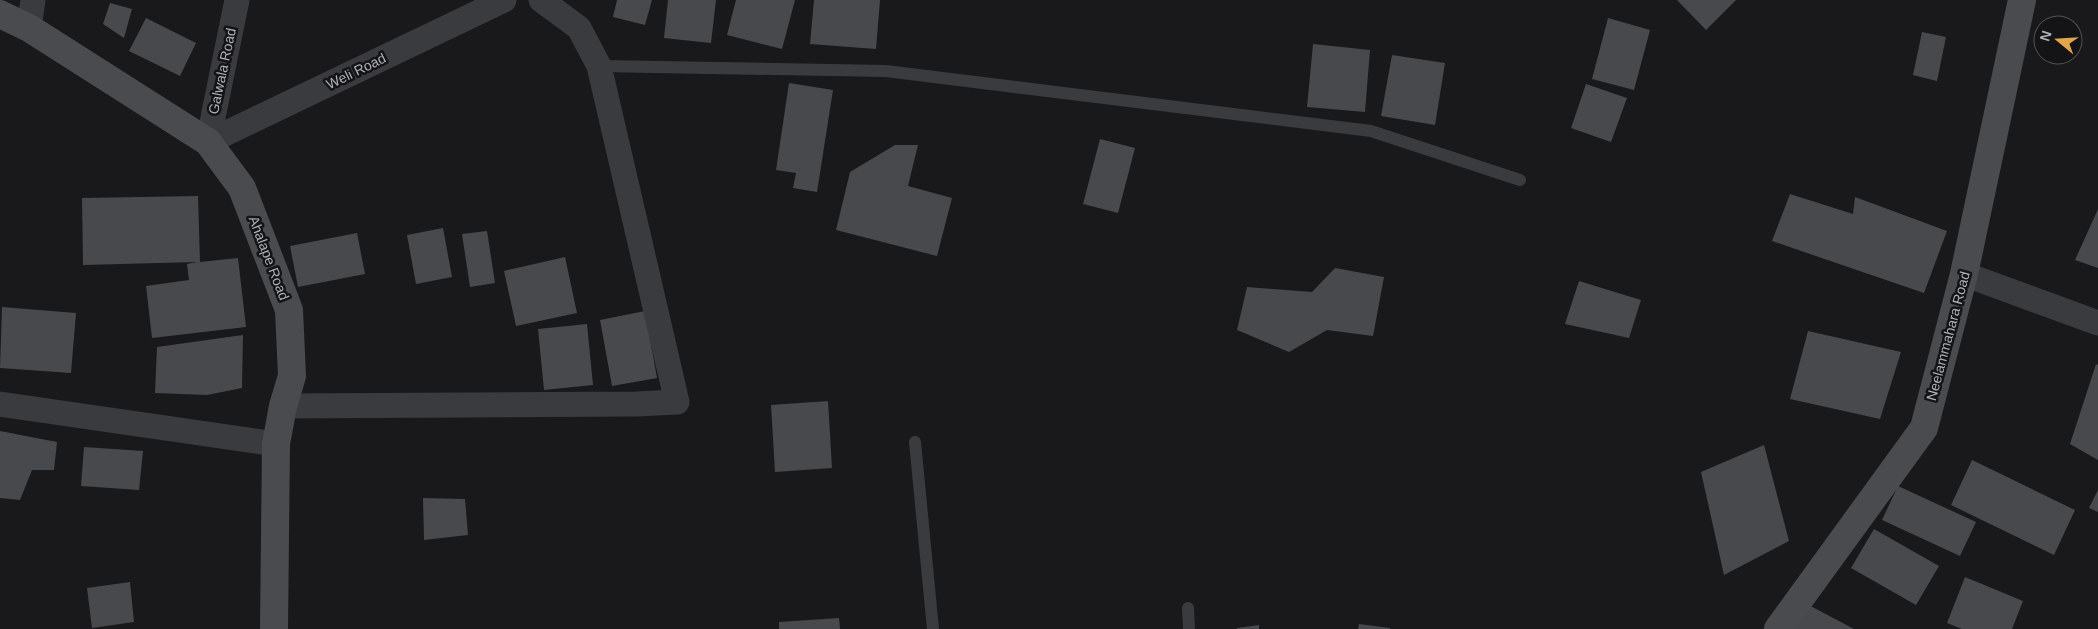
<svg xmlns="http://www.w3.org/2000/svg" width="2098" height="629" font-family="Helvetica,sans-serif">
<rect width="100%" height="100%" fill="#19191b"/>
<!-- building -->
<path fill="#48494d" d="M617,0H652L645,25L613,17Z
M668,0H716L711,43L664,38Z
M736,0H795L782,49L727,35Z
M814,0H880L876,49L810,44Z
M1677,0H1736L1706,30Z
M110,3L132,9L124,38L103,24Z
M146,18L196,43L180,76L129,51Z
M1608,18L1650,30L1634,90L1592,79Z
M1922,32L1946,37L1937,81L1913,75Z
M1313,44L1370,50L1365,112L1307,107Z
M1392,55L1445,63L1435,125L1381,116Z
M789,83L833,90L817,192L793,188L796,173L776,170Z
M1586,84L1627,98L1611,142L1571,128Z
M1100,139L1135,148L1118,213L1083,204Z
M895,145H918L908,186L952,198L937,256L836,230L850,172Z
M1790,194L1853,214L1855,197L1947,231L1924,293L1772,241Z
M198,196L200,262L238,258L246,327L152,338L146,286L189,280L187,264L197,262L83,265L82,198Z
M2098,209V268L2075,260Z
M443,228L452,277L416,284L407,235Z
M487,231L495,283L470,287L462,234Z
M357,233L365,274L298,287L290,246Z
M565,257L577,313L516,326L504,271Z
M1335,268L1384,277L1373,336L1327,330L1289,352L1237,330L1247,287L1312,292Z
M1579,281L1641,300L1629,338L1565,324Z
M2,307L76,313L71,373L0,368Z
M645,311L657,378L612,386L600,320Z
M587,324L593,385L544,390L538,329Z
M1808,331L1901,352L1880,419L1790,399Z
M243,335L242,388L207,395L155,393L157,347Z
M2096,364L2098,365V460L2070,444Z
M828,401L832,468L775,472L771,405Z
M0,431L57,442L54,470H32L20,500L0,498Z
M1764,445L1789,541L1724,575L1701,472Z
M84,447L143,451L139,490L81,486Z
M1972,460L2075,510L2054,555L1951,505Z
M1898,486L1976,522L1960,556L1882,520Z
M2098,490V512L2089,508Z
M423,498L465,499L468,535L424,540Z
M1874,529L1939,566L1916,605L1851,568Z
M1965,577L2023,601L2012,629H1962L1947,623Z
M130,582L134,622L92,628L87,588Z
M1803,602L1854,629H1789Z
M839,618L840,629H779V622Z
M1359,624L1390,628V629H1358Z
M1259,625V629H1237V628Z"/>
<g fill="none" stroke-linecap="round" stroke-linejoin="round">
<!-- lane -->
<path stroke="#3a3b3f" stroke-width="12" d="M599,66L886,71L1371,131L1520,180
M915,442L933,629
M1188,608L1189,629"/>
<!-- street -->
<path stroke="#3a3b3f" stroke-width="25" d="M29,28L33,0
M208,142L504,0
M208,142L237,0
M1964,274L2098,323
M0,404L276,444
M283,406L637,404L677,402L599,66L579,28L541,0"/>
<!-- secondary -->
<path stroke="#494b4f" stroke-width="28" d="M0,14L29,28L208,142L242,188L289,310L292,376L283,406L276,444L274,629
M1778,629L1924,428L1964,274L2022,0"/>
</g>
<g text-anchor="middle" stroke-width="5" stroke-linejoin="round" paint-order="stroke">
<!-- street labels -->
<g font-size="14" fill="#adb1b9" stroke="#141416">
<text transform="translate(222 71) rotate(-78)" y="5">Galwala Road</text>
<text transform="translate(356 71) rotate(-26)" y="5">Weli Road</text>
<text transform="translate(269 258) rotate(69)" y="5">Ahalape Road</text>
<text transform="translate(1948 336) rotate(-75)" y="5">Neelammahara Road</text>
</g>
</g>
<!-- north arrow -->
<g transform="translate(2058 40) rotate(288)"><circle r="24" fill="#141416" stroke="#515357"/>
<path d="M0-4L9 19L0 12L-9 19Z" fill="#e1a64b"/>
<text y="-8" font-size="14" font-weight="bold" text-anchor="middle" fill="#adb1b9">N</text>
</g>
</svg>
